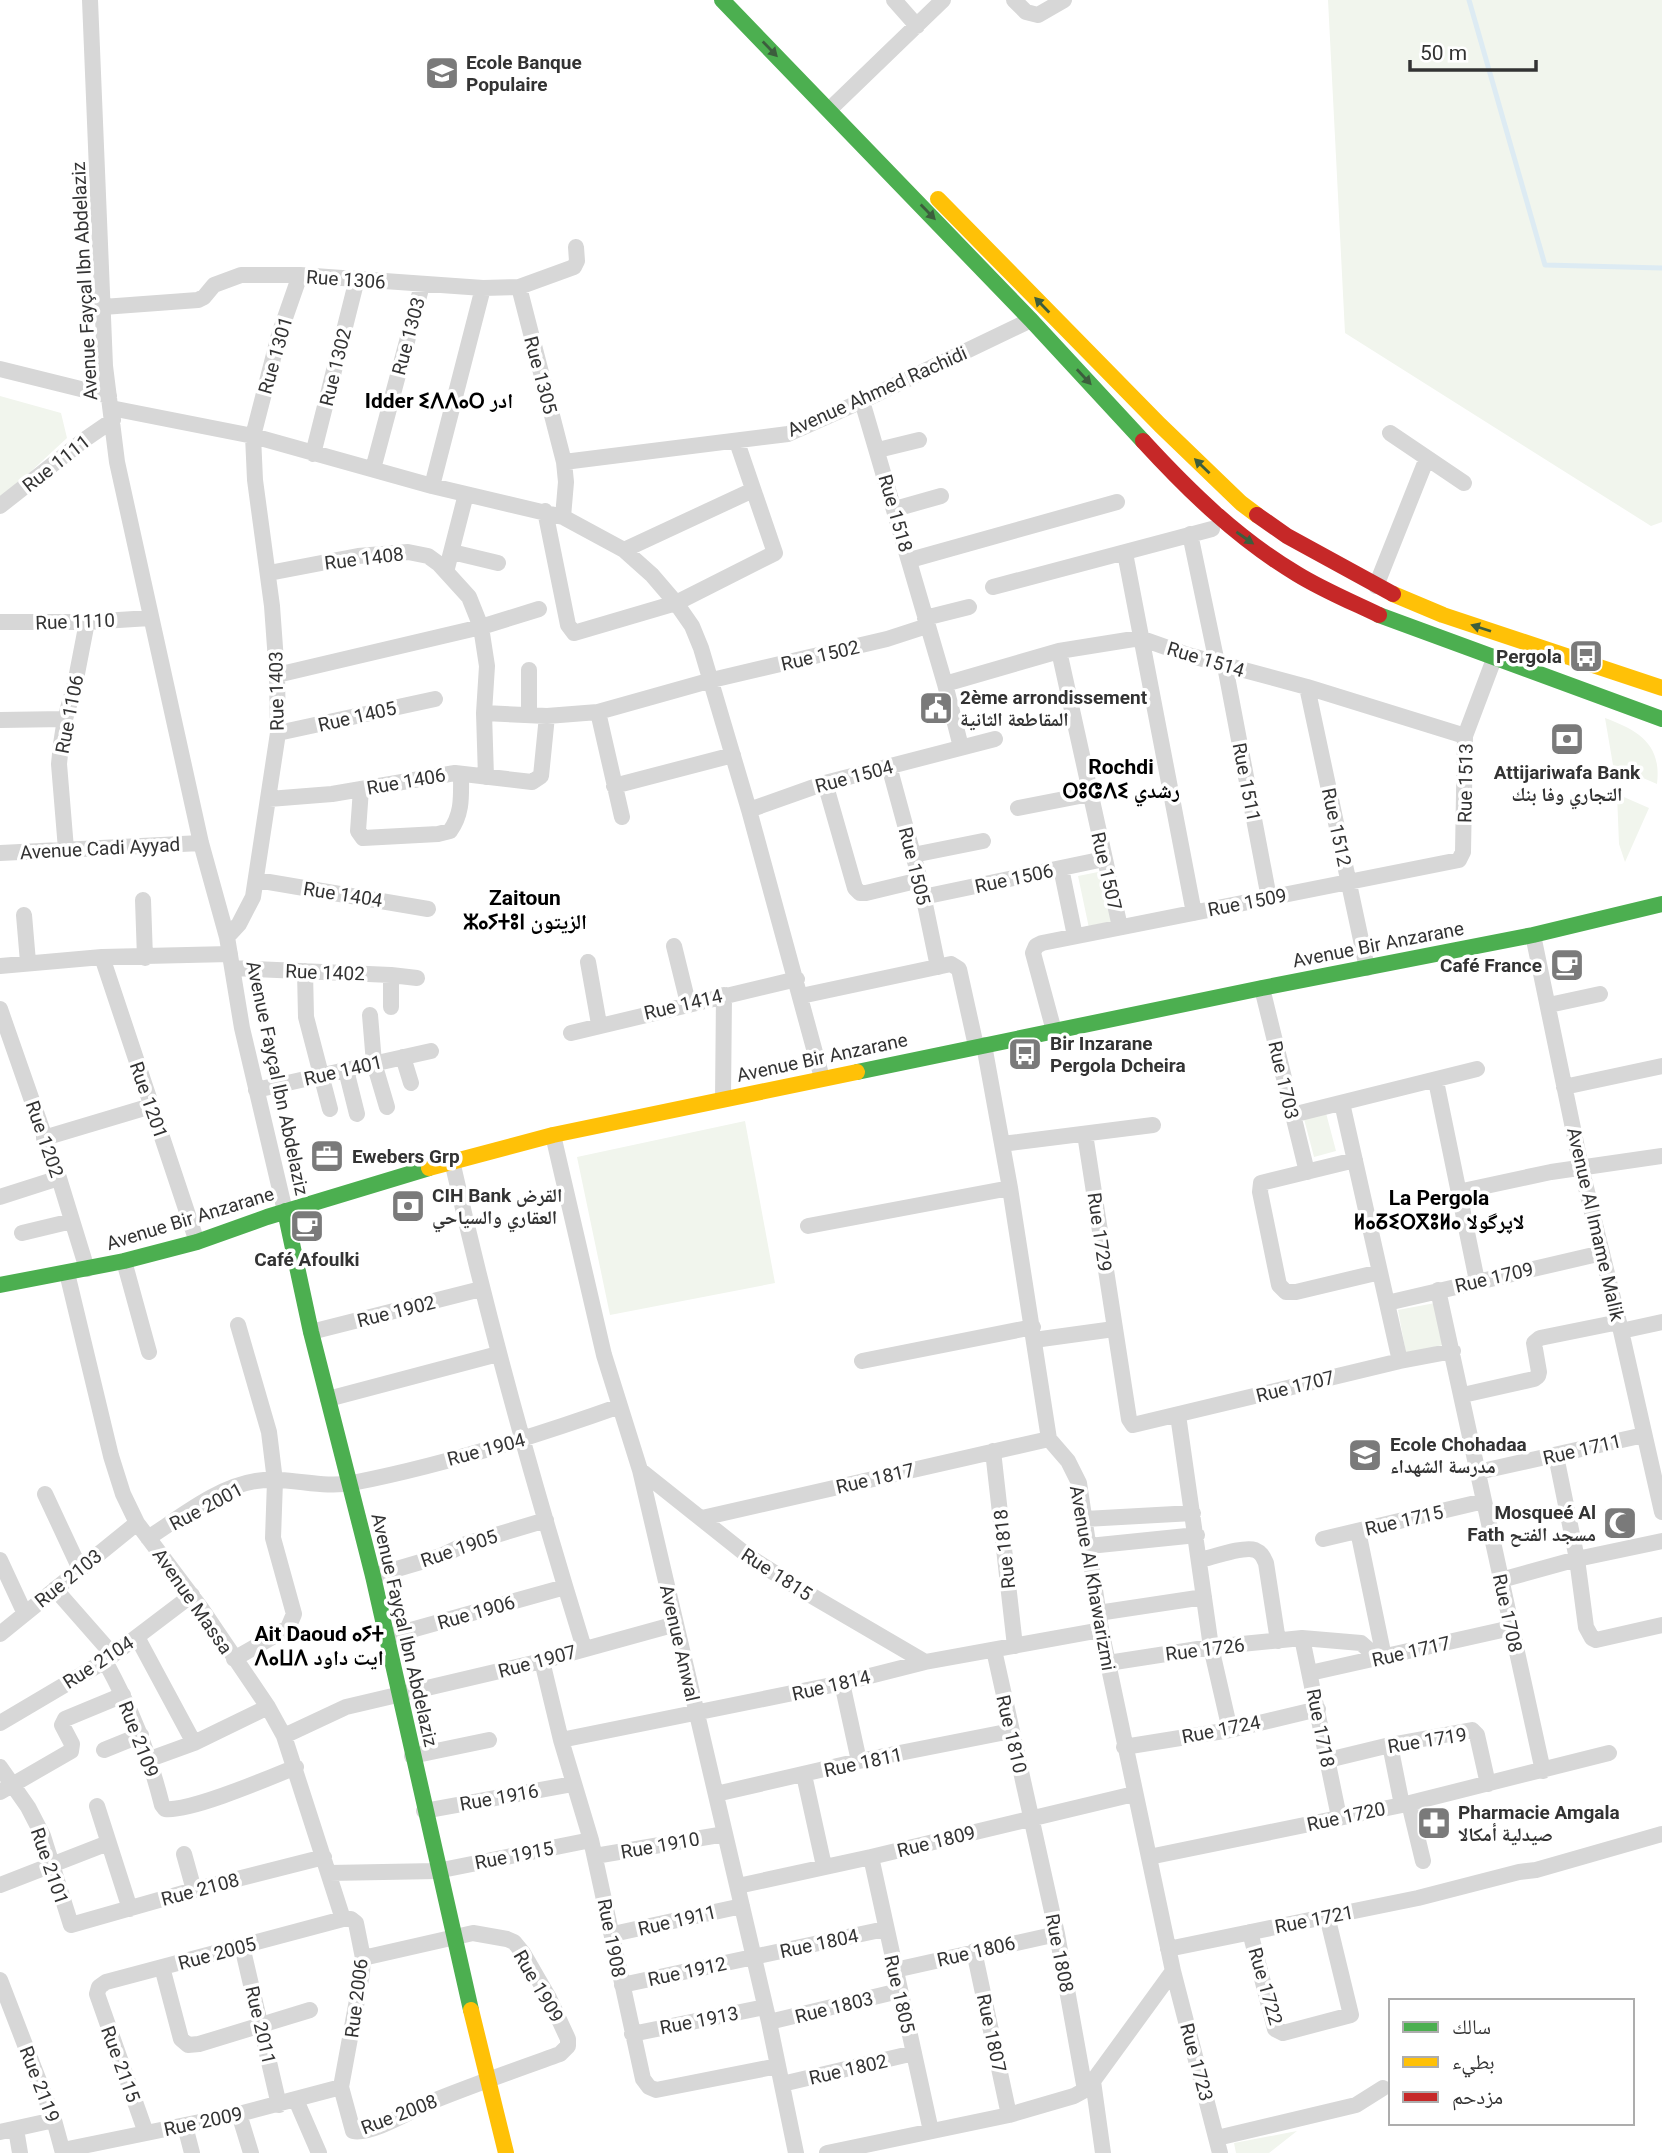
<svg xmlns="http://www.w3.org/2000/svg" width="1662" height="2153" font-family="Roboto,'Noto Naskh Arabic','Noto Sans Tifinagh',sans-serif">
<rect width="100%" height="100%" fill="#fff"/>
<!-- green -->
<path fill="#f1f5ed" d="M1328,0H1662V522L1651,526L1345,333Z
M0,396L61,413L67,438L0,500Z
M1605,718C1637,730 1662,743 1657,784L1613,765Z
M1617,794L1649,808L1625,862L1619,844Z
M1103,871L1113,923L1089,928L1078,876Z
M1326,1113L1336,1151L1314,1157L1304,1119Z
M745,1121L775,1283L610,1315L577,1157Z
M1435,1303L1443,1345L1406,1353L1398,1310Z
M1297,2131L1269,2153H1236L1234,2143Z"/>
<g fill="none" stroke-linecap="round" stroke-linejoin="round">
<!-- stream -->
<path stroke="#ddebf3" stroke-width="5" d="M1469,0L1545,265L1662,268"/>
<!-- street -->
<path stroke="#d7d7d7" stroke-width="16" d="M90,0L105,366L117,462L201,843L227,937L242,1028L285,1211
M894,0L917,26
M1014,0L1026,12L1038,15L1064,0
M829,110L943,0
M519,287L564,462L566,482L563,517
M103,307L198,300L204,297L214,285L241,275H300L483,288L519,287L574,267L577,261L576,247
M0,369L109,396
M862,401L945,684L961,747
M111,408L253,436L432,486L563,517L624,550L652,575L676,603L692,626L701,648L749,810L822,1078
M1390,433L1464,483
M878,450L919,440
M313,454L357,279
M564,462L788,434L862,401L1031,320
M373,469L422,285
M432,486L483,288
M0,506L84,440L113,420
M895,509L941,496
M545,511L568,625L574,633L676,603L775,553L737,442
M1190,534L1217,663
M624,550L753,490
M452,552L498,563
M1125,553L1194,913
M910,560L1117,502
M446,572L466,494
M269,573L358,556L408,552L428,556L439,564L469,597L481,627L487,666L484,713L486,777
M1376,586L1427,458
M993,587L1212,529
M925,618L969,607
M0,622H87L150,618
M1059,651L1120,927
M1225,666L1269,898
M277,675L481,627L539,609
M945,684L1059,651L1140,638L1188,655L1307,687L1465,736
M1307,687L1367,968
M598,712L622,817
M484,713L547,716L598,712L712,680L887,639L927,626
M529,715V670
M0,720L65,719
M278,733L435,699
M889,766L920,880L938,967
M825,783L855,888L860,893H866L920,880
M614,786L733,755
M361,789L358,831L363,838L438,834L450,831C463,813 461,795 461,774
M269,799L332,794L455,773L532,782L541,776L547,716
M1018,808L1090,794
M749,810L825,783L995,739
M66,849L59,764L61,744L65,719L75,684L87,622
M0,853L201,843
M913,855L983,841
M1061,868L1075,936
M257,880L428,909
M923,897L1104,859
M143,900L145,958
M24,915L28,962
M1533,935L1581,1167L1621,1331L1662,1512
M227,937L239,924L253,897L278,733L277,675L272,606L255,480L253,436L279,335L300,275
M674,946L688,1003
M102,957L197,1242
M588,962L599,1024
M0,966L102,957L230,954
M232,968L391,975L417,978
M305,971L306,1017L330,1109
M391,975V1007
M1262,988L1307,1172
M801,996L951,964L959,969L976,1046
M1549,1005L1600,994
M0,1009L59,1178L87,1269
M370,1015L374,1063L387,1107
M1054,1031L1033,953L1036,946L1042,943L1459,860L1463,852L1465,736L1494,659
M571,1033L797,979
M403,1057L411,1083
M346,1070L357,1114
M1436,1081L1477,1281
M1564,1087L1662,1066
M256,1090L431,1051
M723,1099L724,995
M1342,1103L1400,1361
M1292,1115L1477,1069
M1085,1134L1129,1419L1133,1425L1400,1361L1453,1351
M553,1135L604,1355L640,1470L769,2022L796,2153
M44,1138L151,1106
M1002,1144L1153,1125
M1355,1160L1261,1183L1260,1192L1279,1285L1286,1292H1296L1380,1272
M452,1161C489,1325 534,1487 584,1648
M1458,1192L1551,1172L1662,1156
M0,1197L59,1178
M808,1226L1010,1188
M22,1233L72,1221
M124,1261L149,1352
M67,1273L111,1456L123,1494L137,1523L201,1608L268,1707L284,1736L343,1919
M1438,1290L1543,1771
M1387,1303L1602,1253
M1621,1331L1662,1322
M311,1332L481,1289
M1034,1340L1114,1329
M862,1361L1033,1327
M1463,1395L1534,1379L1538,1376L1539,1372L1534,1343L1540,1338L1619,1322
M328,1399L498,1354
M1178,1415L1211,1647L1230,1730
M993,1451L1015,1646
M1556,1456L1577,1559L1586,1627L1592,1638L1596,1640L1662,1625
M640,1470L748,1556L795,1586L925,1662
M1478,1472L1644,1435
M45,1494L80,1569
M702,1518L1049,1439
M1085,1519L1193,1513
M1358,1531L1384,1657
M148,1538C181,1517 217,1487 256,1481C288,1476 321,1489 352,1483C444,1465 533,1437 620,1406
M1323,1539L1484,1501
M1089,1546L1197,1535
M0,1560L25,1614
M1200,1560C1213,1557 1244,1546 1255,1550C1262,1553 1263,1557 1266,1563L1278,1641
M373,1576L441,1556L466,1544L546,1520
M1501,1580L1577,1559L1662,1541
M55,1589L113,1655
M1098,1613L1204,1597
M0,1634L137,1523
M137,1637L194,1743
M386,1637L565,1587
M1302,1638L1339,1817
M994,1650L1057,1934L1085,2090
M234,1659L288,1628L294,1614L273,1538L275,1481L269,1432L238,1325
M105,1661C132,1711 148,1750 162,1805L165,1809C190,1812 269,1778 296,1767
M542,1661L561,1740L591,1840L643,2079L649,2087L656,2090L778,2066
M1108,1663L1211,1647L1302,1638L1361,1643L1379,1659
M1310,1673L1511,1628
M842,1683L859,1761
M0,1723L105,1661L192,1595
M284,1736L346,1707L542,1661L676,1624
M561,1740L842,1683L925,1662L1101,1630
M1390,1745L1402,1805
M1124,1747L1230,1730L1318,1709
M104,1750L141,1735
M412,1756L489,1740
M150,1759L194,1743L268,1707
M1328,1760L1390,1745L1472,1730L1477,1735L1488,1784
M0,1767L28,1807L43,1836L71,1925L194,1890L324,1857
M804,1775L824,1866
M0,1792L71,1751L72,1744L62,1725L65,1719L123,1695
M716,1794L859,1761L1011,1731
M1409,1803L1423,1861
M97,1806L130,1909
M424,1811L573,1784
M184,1854L194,1890
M595,1856L725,1834
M871,1857L931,2131
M1149,1857L1402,1805L1609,1753
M329,1873L437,1871L591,1840
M0,1885L108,1843
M738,1886L871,1857L1134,1794
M1250,1932L1275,2029L1283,2033L1351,2015L1327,1916
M613,1934L742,1906
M242,1946L279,2105
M1168,1949L1418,1898L1519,1872L1536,1870L1662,1834
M974,1951L1009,2115
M162,1967L181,2039L188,2045L199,2044L310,2010
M895,1970L1057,1934
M1173,1971L1220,2153
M0,1980L54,2120L63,2153
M622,1985L885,1929
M769,2022L899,1991
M632,2034L765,2007
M1093,2081L1103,2153
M782,2084L914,2053
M296,2100L319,2153
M239,2114L251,2153
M185,2126L192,2153
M16,2129L20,2153
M0,2132L54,2120
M146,2133L97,1994L99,1987L106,1982L343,1919H351L356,1923L363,1958L362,1973L341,2087L353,2131C372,2135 414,2109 433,2101C475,2084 518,2069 560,2054L568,2046V2039L549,1998L523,1953L514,1942L507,1939L473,1933L363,1958
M1217,2138L1356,2105L1383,2088
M63,2150L239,2114L341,2087
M827,2153L1009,2115L1074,2096L1085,2090L1093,2081L1173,1971L1101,1630L1079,1483L1068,1461L1049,1439L1010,1188L984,1045"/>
<!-- fast -->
<path stroke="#4caf50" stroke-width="16" d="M722,0L1031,320L1143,441
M1379,615L1662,719
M857,1072L1262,988L1533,935L1662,904
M285,1211L311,1332L373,1576L471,2010
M0,1285L124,1261L197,1242L267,1217L429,1168"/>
<!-- slow -->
<path stroke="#ffc107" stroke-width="16" d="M938,199L1160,425L1241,503L1257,515
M1393,594L1443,615L1662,688
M429,1168L553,1135L857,1072
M471,2010L506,2153"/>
<!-- jam -->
<path stroke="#c62828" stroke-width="16" d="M1143,441C1189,491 1238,539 1297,574C1323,590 1352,602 1379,615
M1257,515L1287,536L1393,594"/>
</g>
<!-- one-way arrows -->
<defs><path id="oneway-solid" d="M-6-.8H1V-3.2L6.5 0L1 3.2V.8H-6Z" transform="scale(1.75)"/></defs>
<g fill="#3c5e3d">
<use href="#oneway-solid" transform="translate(770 49) rotate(46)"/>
<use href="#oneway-solid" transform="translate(928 212) rotate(46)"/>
<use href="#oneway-solid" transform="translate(1042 305) rotate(-134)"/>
<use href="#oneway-solid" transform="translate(1084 377) rotate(47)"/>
<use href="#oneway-solid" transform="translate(1202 466) rotate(-136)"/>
<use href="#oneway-solid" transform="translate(1245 538) rotate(35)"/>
<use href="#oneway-solid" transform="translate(1481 628) rotate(-162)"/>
</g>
<!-- icons -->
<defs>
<g id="school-square" transform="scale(1.75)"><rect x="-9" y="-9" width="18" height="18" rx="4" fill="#7a7a7a" stroke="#fff"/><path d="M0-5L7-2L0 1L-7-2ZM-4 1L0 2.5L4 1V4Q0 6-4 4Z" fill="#fff"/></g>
<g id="bus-square" transform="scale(1.75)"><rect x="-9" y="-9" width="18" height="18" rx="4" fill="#7a7a7a" stroke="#fff"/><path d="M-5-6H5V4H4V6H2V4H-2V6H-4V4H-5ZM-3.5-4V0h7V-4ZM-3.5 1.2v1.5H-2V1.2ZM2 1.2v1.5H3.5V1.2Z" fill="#fff"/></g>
<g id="civic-square" transform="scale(1.75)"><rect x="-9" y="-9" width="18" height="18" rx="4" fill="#7a7a7a" stroke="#fff"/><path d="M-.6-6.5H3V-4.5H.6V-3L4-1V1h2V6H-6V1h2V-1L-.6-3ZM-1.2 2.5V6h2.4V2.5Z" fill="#fff"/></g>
<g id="bank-square" transform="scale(1.75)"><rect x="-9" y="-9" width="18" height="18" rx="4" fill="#7a7a7a" stroke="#fff"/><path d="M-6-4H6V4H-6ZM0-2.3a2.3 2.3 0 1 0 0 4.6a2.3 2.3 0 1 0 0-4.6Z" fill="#fff"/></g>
<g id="cafe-square" transform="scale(1.75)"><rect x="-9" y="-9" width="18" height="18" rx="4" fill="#7a7a7a" stroke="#fff"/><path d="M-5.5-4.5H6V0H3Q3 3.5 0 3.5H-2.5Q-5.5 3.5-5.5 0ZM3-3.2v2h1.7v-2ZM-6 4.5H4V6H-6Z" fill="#fff"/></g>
<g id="office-square" transform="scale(1.75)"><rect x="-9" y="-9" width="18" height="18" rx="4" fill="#7a7a7a" stroke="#fff"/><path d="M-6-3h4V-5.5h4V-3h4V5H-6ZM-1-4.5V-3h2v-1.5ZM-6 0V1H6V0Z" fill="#fff"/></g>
<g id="mosque-square" transform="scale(1.75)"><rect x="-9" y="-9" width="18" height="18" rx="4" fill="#7a7a7a" stroke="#fff"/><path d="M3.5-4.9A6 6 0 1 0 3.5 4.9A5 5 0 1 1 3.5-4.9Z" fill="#fff"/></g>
<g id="pharmacy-square" transform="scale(1.75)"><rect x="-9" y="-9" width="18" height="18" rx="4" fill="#7a7a7a" stroke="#fff"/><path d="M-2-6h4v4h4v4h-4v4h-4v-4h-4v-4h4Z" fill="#fff"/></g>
</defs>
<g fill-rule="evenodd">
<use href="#school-square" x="442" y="73"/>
<use href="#bus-square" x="1586" y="656"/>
<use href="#civic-square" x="936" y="708"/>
<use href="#bank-square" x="1567" y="739"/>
<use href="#cafe-square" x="1567" y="965"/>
<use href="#bus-square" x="1025" y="1054"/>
<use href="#office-square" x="327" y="1156"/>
<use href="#bank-square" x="408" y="1206"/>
<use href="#cafe-square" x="307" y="1226"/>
<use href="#school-square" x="1365" y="1455"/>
<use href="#mosque-square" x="1620" y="1523"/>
<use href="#pharmacy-square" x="1434" y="1823"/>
</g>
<g text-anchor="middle" stroke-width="7" stroke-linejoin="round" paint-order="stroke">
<!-- poi labels -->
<g font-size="19" font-weight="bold" fill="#333" stroke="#fff" text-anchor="start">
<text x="466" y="69">Ecole Banque<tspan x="466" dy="22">Populaire</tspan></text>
<text x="1562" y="663" text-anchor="end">Pergola</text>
<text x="960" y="704">2ème arrondissement<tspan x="960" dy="22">المقاطعة الثانية</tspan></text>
<text x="1567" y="779" text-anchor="middle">Attijariwafa Bank<tspan x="1567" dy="22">التجاري وفا بنك</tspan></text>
<text x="1542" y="972" text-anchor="end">Café France</text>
<text x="1050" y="1050">Bir Inzarane<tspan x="1050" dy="22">Pergola Dcheira</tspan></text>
<text x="352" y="1163">Ewebers Grp</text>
<text x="432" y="1202">CIH Bank القرض<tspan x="432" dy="22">العقاري والسياحي</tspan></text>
<text x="307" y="1266" text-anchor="middle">Café Afoulki</text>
<text x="1390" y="1451">Ecole Chohadaa<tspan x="1390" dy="22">مدرسة الشهداء</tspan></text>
<text x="1596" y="1519" text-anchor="end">Mosqueé Al<tspan x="1596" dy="22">Fath مسجد الفتح</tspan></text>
<text x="1458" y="1819">Pharmacie Amgala<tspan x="1458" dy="22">صيدلية أمكالا</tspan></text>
</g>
<!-- street labels -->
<g font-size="19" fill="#333" stroke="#fff">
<text transform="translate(346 279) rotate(4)" y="7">Rue 1306</text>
<text transform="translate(84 281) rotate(-93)" y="7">Avenue Fayçal Ibn Abdelaziz</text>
<text transform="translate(408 336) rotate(-75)" y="7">Rue 1303</text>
<text transform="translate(275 355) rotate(-74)" y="7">Rue 1301</text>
<text transform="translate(335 367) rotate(-76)" y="7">Rue 1302</text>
<text transform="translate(541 375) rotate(75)" y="7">Rue 1305</text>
<text transform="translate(877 391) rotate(-24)" y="7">Avenue Ahmed Rachidi</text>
<text transform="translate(56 463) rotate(-38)" y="7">Rue 1111</text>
<text transform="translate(896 513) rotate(74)" y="7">Rue 1518</text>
<text transform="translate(364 558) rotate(-7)" y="7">Rue 1408</text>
<text transform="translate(75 621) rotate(-2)" y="7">Rue 1110</text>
<text transform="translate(820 655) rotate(-13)" y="7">Rue 1502</text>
<text transform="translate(1206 659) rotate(17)" y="7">Rue 1514</text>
<text transform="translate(276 691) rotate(-91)" y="7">Rue 1403</text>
<text transform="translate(69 714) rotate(-79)" y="7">Rue 1106</text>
<text transform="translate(357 716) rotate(-13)" y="7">Rue 1405</text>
<text transform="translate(854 776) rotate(-15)" y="7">Rue 1504</text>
<text transform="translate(406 781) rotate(-10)" y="7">Rue 1406</text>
<text transform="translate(1247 782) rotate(79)" y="7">Rue 1511</text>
<text transform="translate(1465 783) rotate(-89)" y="7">Rue 1513</text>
<text transform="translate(1337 827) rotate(78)" y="7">Rue 1512</text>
<text transform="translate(100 848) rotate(-3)" y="7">Avenue Cadi Ayyad</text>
<text transform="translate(915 866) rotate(76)" y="7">Rue 1505</text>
<text transform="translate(1107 871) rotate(77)" y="7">Rue 1507</text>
<text transform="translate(1014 878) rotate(-12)" y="7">Rue 1506</text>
<text transform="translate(343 894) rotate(9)" y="7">Rue 1404</text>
<text transform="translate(1247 902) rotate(-11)" y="7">Rue 1509</text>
<text transform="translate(1378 944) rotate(-11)" y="7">Avenue Bir Anzarane</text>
<text transform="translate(325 972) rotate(2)" y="7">Rue 1402</text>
<text transform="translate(683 1004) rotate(-13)" y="7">Rue 1414</text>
<text transform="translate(822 1057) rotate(-12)" y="7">Avenue Bir Anzarane</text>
<text transform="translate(343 1070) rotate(-13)" y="7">Rue 1401</text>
<text transform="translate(278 1078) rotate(78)" y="7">Avenue Fayçal Ibn Abdelaziz</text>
<text transform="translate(1284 1080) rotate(77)" y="7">Rue 1703</text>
<text transform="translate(149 1100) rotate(71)" y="7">Rue 1201</text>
<text transform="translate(45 1139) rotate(71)" y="7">Rue 1202</text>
<text transform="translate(190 1218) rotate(-17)" y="7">Avenue Bir Anzarane</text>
<text transform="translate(1596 1224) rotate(77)" y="7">Avenue Al Imame Malik</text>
<text transform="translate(1100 1232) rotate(82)" y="7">Rue 1729</text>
<text transform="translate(1494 1277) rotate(-13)" y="7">Rue 1709</text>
<text transform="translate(396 1311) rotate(-14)" y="7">Rue 1902</text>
<text transform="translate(1295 1386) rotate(-14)" y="7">Rue 1707</text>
<text transform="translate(486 1449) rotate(-15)" y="7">Rue 1904</text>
<text transform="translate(1582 1449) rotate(-13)" y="7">Rue 1711</text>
<text transform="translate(875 1478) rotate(-13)" y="7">Rue 1817</text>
<text transform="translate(206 1506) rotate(-28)" y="7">Rue 2001</text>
<text transform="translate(1404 1520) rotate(-13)" y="7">Rue 1715</text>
<text transform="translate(459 1548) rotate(-19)" y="7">Rue 1905</text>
<text transform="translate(1004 1549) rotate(-96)" y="7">Rue 1818</text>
<text transform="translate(777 1574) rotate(33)" y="7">Rue 1815</text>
<text transform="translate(68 1578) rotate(-39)" y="7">Rue 2103</text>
<text transform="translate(1093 1578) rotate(80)" y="7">Avenue Al Khawarizmi</text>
<text transform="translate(193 1601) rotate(55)" y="7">Avenue Massa</text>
<text transform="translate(476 1612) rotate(-16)" y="7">Rue 1906</text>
<text transform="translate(1508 1613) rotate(78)" y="7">Rue 1708</text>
<text transform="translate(405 1630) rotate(77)" y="7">Avenue Fayçal Ibn Abdelaziz</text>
<text transform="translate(680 1643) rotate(77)" y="7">Avenue Anwal</text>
<text transform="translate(1205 1649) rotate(-7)" y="7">Rue 1726</text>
<text transform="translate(1411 1651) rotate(-13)" y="7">Rue 1717</text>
<text transform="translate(537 1661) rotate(-15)" y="7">Rue 1907</text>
<text transform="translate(98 1662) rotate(-33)" y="7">Rue 2104</text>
<text transform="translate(831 1685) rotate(-13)" y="7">Rue 1814</text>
<text transform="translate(1321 1728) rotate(79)" y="7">Rue 1718</text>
<text transform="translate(1221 1729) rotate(-11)" y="7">Rue 1724</text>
<text transform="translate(1012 1734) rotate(77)" y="7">Rue 1810</text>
<text transform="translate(139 1739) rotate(69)" y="7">Rue 2109</text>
<text transform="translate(1427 1740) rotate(-9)" y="7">Rue 1719</text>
<text transform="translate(863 1762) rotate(-12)" y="7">Rue 1811</text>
<text transform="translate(499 1797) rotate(-10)" y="7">Rue 1916</text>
<text transform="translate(1346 1816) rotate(-12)" y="7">Rue 1720</text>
<text transform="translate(936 1841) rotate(-14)" y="7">Rue 1809</text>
<text transform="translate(660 1845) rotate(-10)" y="7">Rue 1910</text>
<text transform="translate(514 1855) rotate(-11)" y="7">Rue 1915</text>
<text transform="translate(50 1866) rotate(71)" y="7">Rue 2101</text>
<text transform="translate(200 1889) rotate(-15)" y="7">Rue 2108</text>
<text transform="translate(1314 1919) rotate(-11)" y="7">Rue 1721</text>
<text transform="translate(677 1920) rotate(-13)" y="7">Rue 1911</text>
<text transform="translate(612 1938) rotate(79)" y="7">Rue 1908</text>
<text transform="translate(819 1943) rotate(-12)" y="7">Rue 1804</text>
<text transform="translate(976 1951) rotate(-13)" y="7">Rue 1806</text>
<text transform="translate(217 1953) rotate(-15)" y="7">Rue 2005</text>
<text transform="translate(1060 1953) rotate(79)" y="7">Rue 1808</text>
<text transform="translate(687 1971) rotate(-12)" y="7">Rue 1912</text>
<text transform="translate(539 1986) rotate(60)" y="7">Rue 1909</text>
<text transform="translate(1266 1986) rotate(74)" y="7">Rue 1722</text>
<text transform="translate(900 1994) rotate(77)" y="7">Rue 1805</text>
<text transform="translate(356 1998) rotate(-83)" y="7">Rue 2006</text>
<text transform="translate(834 2007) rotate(-14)" y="7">Rue 1803</text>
<text transform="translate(699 2020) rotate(-11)" y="7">Rue 1913</text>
<text transform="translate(261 2025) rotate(77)" y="7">Rue 2011</text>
<text transform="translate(992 2033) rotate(78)" y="7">Rue 1807</text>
<text transform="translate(1197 2062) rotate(75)" y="7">Rue 1723</text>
<text transform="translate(121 2064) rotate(70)" y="7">Rue 2115</text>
<text transform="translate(848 2069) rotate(-13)" y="7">Rue 1802</text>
<text transform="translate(40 2084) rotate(69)" y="7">Rue 2119</text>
<text transform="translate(399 2114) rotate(-21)" y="7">Rue 2008</text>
<text transform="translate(203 2121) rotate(-12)" y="7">Rue 2009</text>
</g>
<!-- neighbourhood labels -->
<g font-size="21" font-weight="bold" fill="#000" stroke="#fff">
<text x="439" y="408">Idder ⵉⴷⴷⴰⵔ ادر</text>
<text x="1121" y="774">Rochdi<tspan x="1121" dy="24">ⵔⵓⵛⴷⵉ رشدي</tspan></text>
<text x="525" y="905">Zaitoun<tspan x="525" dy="24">ⵣⴰⵢⵜⵓⵏ الزيتون</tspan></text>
<text x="1439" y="1205">La Pergola<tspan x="1439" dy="24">ⵍⴰⵒⵉⵔⴳⵓⵍⴰ لاپرگولا</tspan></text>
<text x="319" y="1641">Ait Daoud ⴰⵢⵜ<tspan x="319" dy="24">ⴷⴰⵡⴷ ايت داود</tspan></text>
</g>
</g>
<!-- legend -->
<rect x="1389" y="1999" width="245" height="126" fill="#ffffff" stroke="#adadad" stroke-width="2"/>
<rect x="1403" y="2022" width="35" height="10" fill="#4caf50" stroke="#adadad" stroke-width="2"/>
<text x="1452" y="2034" font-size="21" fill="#333333">سالك</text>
<rect x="1403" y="2057" width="35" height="10" fill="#ffc107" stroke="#adadad" stroke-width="2"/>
<text x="1452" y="2069" font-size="21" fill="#333333">بطيء</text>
<rect x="1403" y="2092" width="35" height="10" fill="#c62828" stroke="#adadad" stroke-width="2"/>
<text x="1452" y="2104" font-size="21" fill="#333333">مزدحم</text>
<!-- scale -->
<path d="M1410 60v10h126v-10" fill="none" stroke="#333333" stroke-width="3.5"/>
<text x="1420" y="60" font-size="21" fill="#333333" stroke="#ffffff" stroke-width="5" paint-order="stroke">50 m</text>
</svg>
